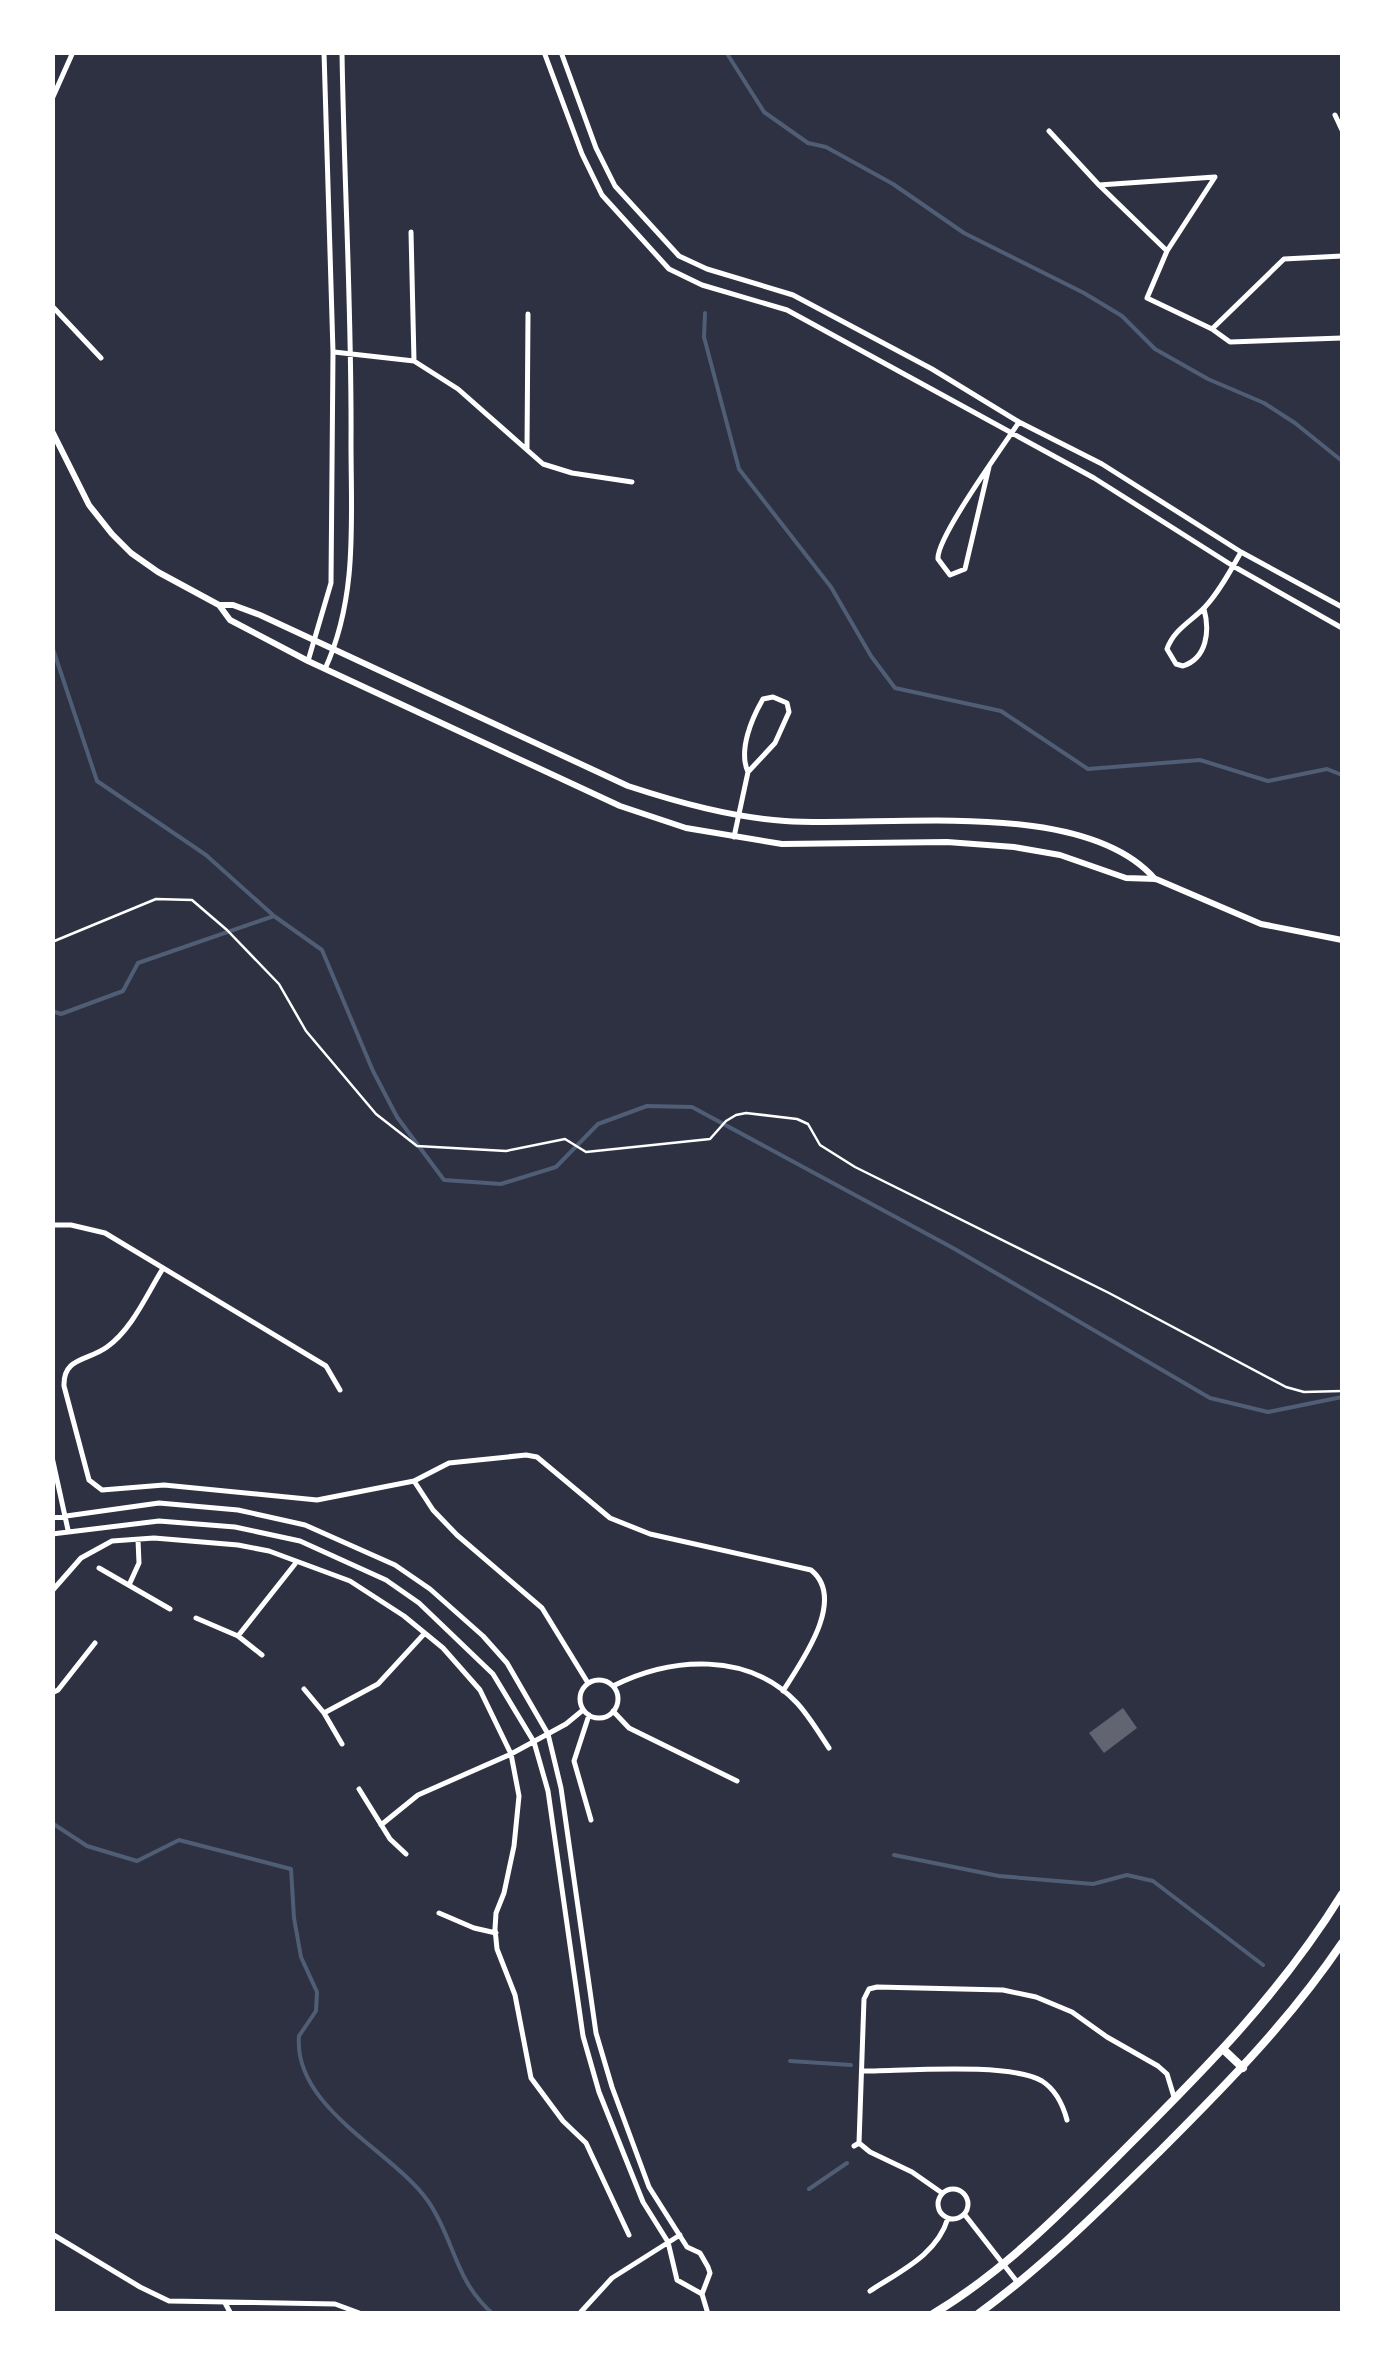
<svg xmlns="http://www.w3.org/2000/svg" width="1395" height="2366" font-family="'Open Sans',sans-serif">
<rect width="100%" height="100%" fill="#2d3142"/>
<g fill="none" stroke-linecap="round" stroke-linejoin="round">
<!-- stream -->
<path stroke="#4f5d75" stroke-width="4" d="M726,52L764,112L808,143L826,147L893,184L964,233L1084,293L1122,316L1155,349L1208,379L1264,403L1295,423L1342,461
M705,313L704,337L739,469L831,587L871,656L895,688L1001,711L1088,769L1200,760L1268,781L1327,769L1342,775
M52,646L97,781L206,855L274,916
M52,1011L61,1014L123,991L138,963L274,916L322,950L373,1071L397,1117L444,1180L501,1184L556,1167L598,1124L647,1106L692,1107L953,1248L1210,1398L1268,1412L1342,1397
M52,1823L87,1846L137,1861L179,1840L291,1869L294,1918L301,1957L317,1992L316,2011L299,2036C293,2108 393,2151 428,2201C455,2240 454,2280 493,2314
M894,1855L999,1876L1093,1884L1127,1875L1153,1881L1263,1965
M790,2061L851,2065
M809,2189L847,2163"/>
</g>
<!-- building -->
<path fill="#626471" d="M1123,1708L1137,1728L1104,1753L1089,1733Z"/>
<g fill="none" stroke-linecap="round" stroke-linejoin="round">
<!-- path -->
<path stroke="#fff" stroke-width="2.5" d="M52,942L156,899L192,900L227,930L279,984L306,1031L376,1114L417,1146L506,1151L565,1139L586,1152L710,1139L726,1121L736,1115L746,1113L797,1119L808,1124L820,1145L855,1167L1109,1293L1286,1387L1304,1392L1342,1391"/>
<!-- minor -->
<path stroke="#fff" stroke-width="5" d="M544,52L582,154L602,195L669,269L702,285L787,310L1094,478L1233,566L1342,628
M561,52L596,148L615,186L679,256L707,269L793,295L932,369L1019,422L1102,464L1241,552L1342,607
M52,55L54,52
M52,99L73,52
M1335,115L1342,130
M1049,131L1099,185L1215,177L1167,251L1147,298L1212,329L1230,342L1342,338
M1099,185L1167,251
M411,232L414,361
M52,306L101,358
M1212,329L1284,259L1342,256
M334,352L414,361L458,389L543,464L572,473L632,482
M527,449L528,314
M989,467L965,569L950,575L938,559C936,538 1004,445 1019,422
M1204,609C1210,631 1207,658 1183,666L1176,664L1167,649C1174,629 1192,621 1205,607C1219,592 1231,570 1241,552
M308,661L331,583L333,352L324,52
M325,669C358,597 351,520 351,443C352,313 344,183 342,52
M734,837L748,772C738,750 752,718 763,699L773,697L787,703L789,712L775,743L748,772
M52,1225H71L105,1233L326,1366L340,1390
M162,1270C146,1296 132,1329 107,1347C88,1361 63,1357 64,1386L89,1480L102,1490L164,1485L317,1500L414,1481L449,1463L526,1455L537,1457L610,1518L650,1534L811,1570C847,1599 802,1661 783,1691
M52,1457L68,1530
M414,1481L433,1510L457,1535L542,1608L588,1683
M52,1518L159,1503L238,1510L305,1525L395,1565L430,1589L483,1636L507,1663L548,1734L561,1788L596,2033L612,2087L649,2187L687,2247L700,2253L708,2267L710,2273L702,2294L708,2314
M52,1534L159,1521L235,1527L300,1541L386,1580L419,1603L493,1674L534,1742L548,1791L583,2036L599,2092L643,2202L668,2242L677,2280L702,2294
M99,1568L170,1609
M129,1585L139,1563L138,1540
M52,1591L81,1558L112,1541L154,1538L238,1545L269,1551L350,1581L404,1616L443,1648L480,1690L511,1754L519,1796L514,1846L504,1893L496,1913L495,1929L497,1949L515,1995L531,2078L563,2121L586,2143L629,2235
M196,1618L238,1636L262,1655
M238,1636L295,1564
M580 1699a19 19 0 1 1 38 0a19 19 0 1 1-38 0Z
M613,1686C671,1657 748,1651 797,1703C809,1716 819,1733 829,1748
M304,1689L324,1713L342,1744
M52,1693L58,1690L95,1643
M613,1711L629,1728L737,1781
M324,1713L378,1684L424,1634
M589,1715L574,1761L591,1820
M359,1789L390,1839L406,1854
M381,1825L418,1795L511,1754L566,1724L583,1710
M439,1913L474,1928L496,1933
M862,2071C903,2071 1010,2062 1042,2081C1056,2090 1063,2105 1067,2120
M859,2143L864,1999L869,1989L877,1987L1003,1990L1036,1997L1072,2012L1107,2037L1158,2066L1167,2074L1174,2097
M854,2146L859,2143L870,2152L912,2172L942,2193
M938 2204a15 15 0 1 1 30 0a15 15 0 1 1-30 0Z
M965,2215L1018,2283
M52,2234L140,2287L169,2301L335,2304L362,2314
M870,2291C900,2271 937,2255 948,2218
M225,2303L231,2314
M579,2314L612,2278L680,2235"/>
<!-- tertiary -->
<path stroke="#fff" stroke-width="6" d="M52,431L89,505L112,534L131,553L158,572L219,605L230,620L308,661L620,806L686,828L782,844L947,842L1014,847L1060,855L1126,878L1156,879L1261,924L1342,940
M219,605H233L260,615L628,786C680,803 731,817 785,821C886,828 1083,796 1155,879"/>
<!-- primary -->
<path stroke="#fff" stroke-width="8" d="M1224,2050L1243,2068
M933,2314C1003,2272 1062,2212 1119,2155C1204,2070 1278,1997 1342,1894
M978,2314C1045,2265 1102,2208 1161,2150C1227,2084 1290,2020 1342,1943"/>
</g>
<!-- border -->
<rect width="1395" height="2366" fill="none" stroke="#ffffff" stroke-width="110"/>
</svg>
